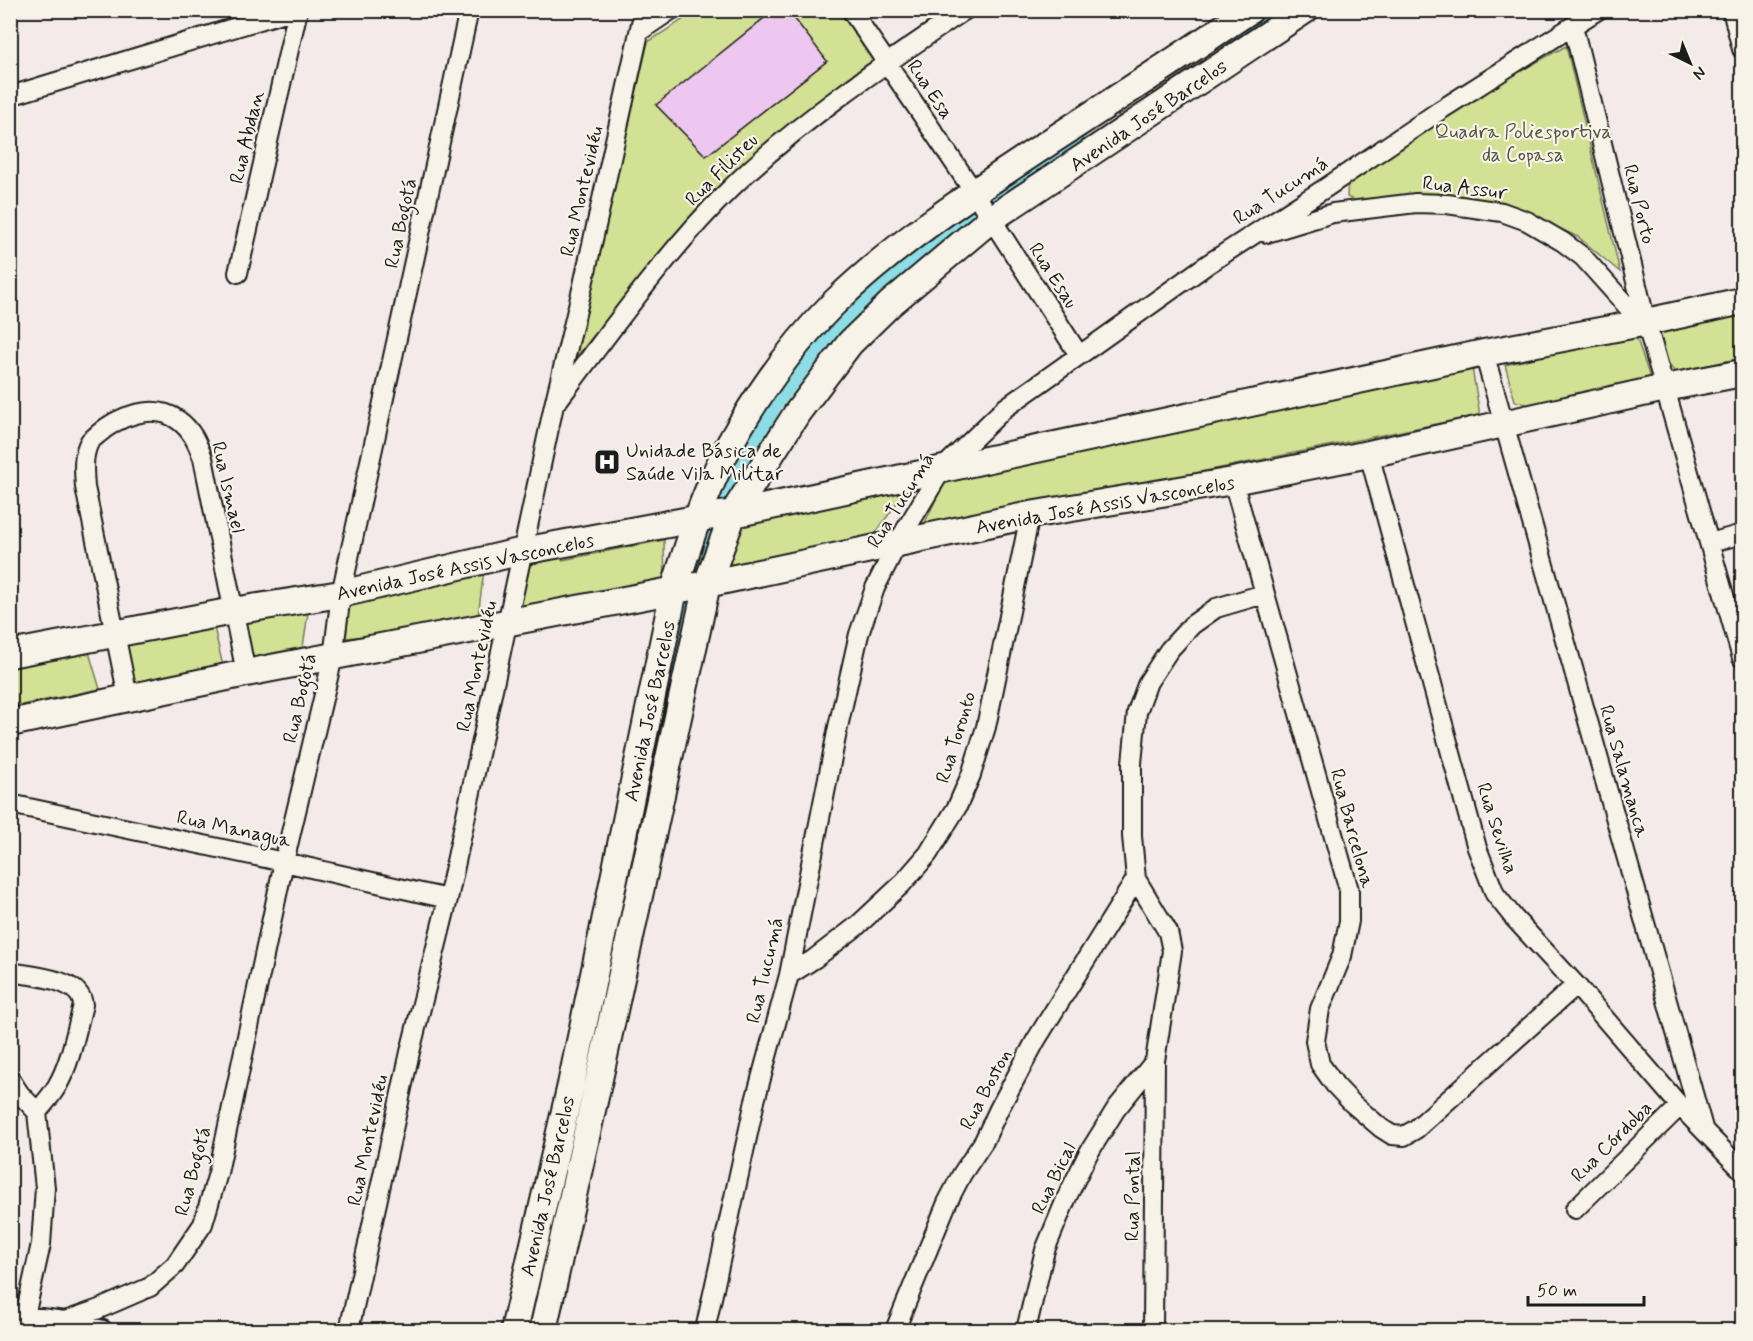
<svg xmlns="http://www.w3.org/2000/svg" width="1753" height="1341" font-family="Mynerve,sans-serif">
<rect width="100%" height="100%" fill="#f5eaea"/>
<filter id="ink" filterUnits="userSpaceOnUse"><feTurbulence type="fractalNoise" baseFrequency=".0167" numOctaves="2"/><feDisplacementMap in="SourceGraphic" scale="12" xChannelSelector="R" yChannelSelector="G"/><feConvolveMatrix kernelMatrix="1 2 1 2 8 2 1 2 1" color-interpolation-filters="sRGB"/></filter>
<g filter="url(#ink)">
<!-- green -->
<path fill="#d2e194" stroke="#777e58" stroke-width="1.5" d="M696,11H839L875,62L671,241L573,361L648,42Z
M1566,46L1620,272L1578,237L1504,203L1449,194L1362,204L1347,197L1348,179L1442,114Z
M1742,311V358L1675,372L1669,365L1659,331Z
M1635,333L1650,378L1529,405L1515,401L1505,365Z
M1472,368L1480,415L922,529L944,482Z
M908,487L875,534L725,569L741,517Z
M664,540L665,584L541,602L518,614L530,566L562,547V560Z
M484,570L478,616L372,635L346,638L350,597Z
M309,606L303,647L249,658L240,620Z
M213,623L223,666L132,684L121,645Z
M88,649L100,689L11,707L10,667Z"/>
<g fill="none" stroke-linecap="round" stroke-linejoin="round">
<!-- river -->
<path stroke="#8cdde6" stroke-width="27" d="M1231,36L1270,10
M670,669L692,569L707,527L769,402L815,342L873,287L940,234L1074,141"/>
</g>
<!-- building -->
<path fill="#eec7f0" stroke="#1c1c1c" stroke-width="1.5" d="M774,10H788L827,61L706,156L656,105Z"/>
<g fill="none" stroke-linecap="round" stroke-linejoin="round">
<!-- street casing -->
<g stroke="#1c1c1c" stroke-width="22">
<path id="street" d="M851,10L974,192L1079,355
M1732,10L1742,49
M1573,26L1646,322L1742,658
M640,31L671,10
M10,96L292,10
M1267,233L1333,213L1416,203L1447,204L1502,212L1527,221L1563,242L1583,257L1642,323
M238,273L298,10
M1484,353L1703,1128
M559,399C613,328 665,254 729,190C799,121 883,65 965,10
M1369,454L1477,848L1495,894L1514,918L1576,985L1680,1106L1742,1170
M1233,481L1349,890V921L1342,956L1320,1009L1315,1041L1320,1064L1335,1085L1353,1104L1381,1128L1392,1135L1404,1136L1416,1129L1576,985
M1710,543L1742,534
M128,697L85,487C84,472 82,454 90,441C92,439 95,437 97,435C117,417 153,402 178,420C192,430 197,443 203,458L246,673
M10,804L284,862L448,899
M10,972C31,976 81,978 83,1005C76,1031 71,1062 57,1086C52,1095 44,1104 37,1112
M789,975L814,959L857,926L901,885L928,854L957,807L971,775L986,727L1030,515
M10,1079L20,1094L37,1112
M1575,1209L1680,1106
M10,1312L25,1316L65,1321L103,1330
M25,1316L41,1244L45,1188L37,1112
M65,1321L99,1309L150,1287L175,1265L203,1224L218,1173L284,862L333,657L341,594L469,10
M349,1330L410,1052L448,899L554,405L583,285L644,10
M705,1330L755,1101L789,975L838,727L859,634L875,588L897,544L942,469L1005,408L1208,264L1327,187L1439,111L1598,10
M895,1330L947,1203L962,1174L984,1141L999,1109L1036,1040L1136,879
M1026,1330L1045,1250L1067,1197L1088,1154L1116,1109L1155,1061
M1153,1330L1155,1061L1172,951L1168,932L1136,879L1132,836V763L1137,712L1148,682L1169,650L1192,625L1216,608L1264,594"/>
</g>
<!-- secondary casing -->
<g stroke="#1c1c1c" stroke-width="30">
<path id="secondary" d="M10,654L233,611L341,594L523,551L706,517L743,512L1484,353L1642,323L1742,301
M10,723L246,673L707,584L1030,515L1233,481L1369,454L1665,388L1742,373
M514,1330L571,1085L674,590C692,533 709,477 740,426C765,384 799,338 834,303C898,241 974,192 1048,143C1116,99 1183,55 1250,10
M543,1330L603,1061L707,584L733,514L797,413L850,343L890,304L991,219L1305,10"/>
</g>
<!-- street -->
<use href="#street" stroke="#f7f3e8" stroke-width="18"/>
<!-- secondary -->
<use href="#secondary" stroke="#f7f3e8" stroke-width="26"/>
</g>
</g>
<!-- icons -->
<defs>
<g id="hospital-square" transform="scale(1.35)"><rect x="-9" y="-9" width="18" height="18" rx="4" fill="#1c1c1c" stroke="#f7f3e8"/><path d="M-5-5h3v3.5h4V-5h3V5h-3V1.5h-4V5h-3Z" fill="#fff"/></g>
</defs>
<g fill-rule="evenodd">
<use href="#hospital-square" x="607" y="462"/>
</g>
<g text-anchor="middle" stroke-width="4.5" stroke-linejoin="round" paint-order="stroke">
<!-- street labels -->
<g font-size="20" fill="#1c1c1c" stroke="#f7f3e8">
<text transform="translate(931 89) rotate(56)" y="7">Rua Esa</text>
<text transform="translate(1148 115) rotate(-34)" y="7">Avenida José Barcelos</text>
<text transform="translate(246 137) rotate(-77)" y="7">Rua Abdan</text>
<text transform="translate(721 169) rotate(-45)" y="7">Rua Filisteu</text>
<text transform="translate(1465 187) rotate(7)" y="7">Rua Assur</text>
<text transform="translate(1280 190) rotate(-33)" y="7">Rua Tucumá</text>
<text transform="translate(581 191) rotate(-77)" y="7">Rua Montevidéu</text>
<text transform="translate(1640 204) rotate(76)" y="7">Rua Porto</text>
<text transform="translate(400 223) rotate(-78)" y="7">Rua Bogotá</text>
<text transform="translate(1054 275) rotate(57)" y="7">Rua Esau</text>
<text transform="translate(229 487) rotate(77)" y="7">Rua Ismael</text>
<text transform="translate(900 500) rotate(-58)" y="7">Rua Tucumá</text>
<text transform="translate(1105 504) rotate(-10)" y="7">Avenida José Assis Vasconcelos</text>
<text transform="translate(465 566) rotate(-12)" y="7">Avenida José Assis Vasconcelos</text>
<text transform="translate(476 666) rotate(-78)" y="7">Rua Montevidéu</text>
<text transform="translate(299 698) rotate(-77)" y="7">Rua Bogotá</text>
<text transform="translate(649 711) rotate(-78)" y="7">Avenida José Barcelos</text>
<text transform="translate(955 737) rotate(-73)" y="7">Rua Toronto</text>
<text transform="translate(1625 771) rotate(74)" y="7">Rua Salamanca</text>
<text transform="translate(234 828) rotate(12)" y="7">Rua Managua</text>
<text transform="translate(1353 828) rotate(75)" y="7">Rua Barcelona</text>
<text transform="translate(1498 828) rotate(72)" y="7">Rua Sevilha</text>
<text transform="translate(764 970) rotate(-77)" y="7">Rua Tucumá</text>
<text transform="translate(985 1089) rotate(-62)" y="7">Rua Boston</text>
<text transform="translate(367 1140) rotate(-78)" y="7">Rua Montevidéu</text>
<text transform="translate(1611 1141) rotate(-45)" y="7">Rua Córdoba</text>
<text transform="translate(192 1171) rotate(-75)" y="7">Rua Bogotá</text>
<text transform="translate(1053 1178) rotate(-64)" y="7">Rua Bical</text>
<text transform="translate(547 1186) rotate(-77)" y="7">Avenida José Barcelos</text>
<text transform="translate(1132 1196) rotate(-89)" y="7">Rua Pontal</text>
</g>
<!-- park labels -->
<g font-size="20" fill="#535740" stroke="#f7f3e8">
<text x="1523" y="138">Quadra Poliesportiva<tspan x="1523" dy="23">da Copasa</tspan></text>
</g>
<!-- poi labels -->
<g font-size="20" fill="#1c1c1c" stroke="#f7f3e8" text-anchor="start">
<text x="626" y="457">Unidade Básica de<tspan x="626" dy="23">Saúde Vila Militar</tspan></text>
</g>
</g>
<!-- margin -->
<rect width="1753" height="1341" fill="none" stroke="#f7f3e8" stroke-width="36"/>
<rect x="18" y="18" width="1717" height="1305" fill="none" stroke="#1c1c1c" stroke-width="2" filter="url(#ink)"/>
<!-- north arrow -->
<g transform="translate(1690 63) rotate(137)" stroke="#f7f3e8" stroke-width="4.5" paint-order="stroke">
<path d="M0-4.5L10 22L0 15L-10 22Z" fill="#1c1c1c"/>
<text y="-9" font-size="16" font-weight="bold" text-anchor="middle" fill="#1c1c1c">N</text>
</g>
<!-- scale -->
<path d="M1528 1296v9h116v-9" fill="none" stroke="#1c1c1c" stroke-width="3"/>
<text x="1537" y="1296" font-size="18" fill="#1c1c1c" stroke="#f7f3e8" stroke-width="4.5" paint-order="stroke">50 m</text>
</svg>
